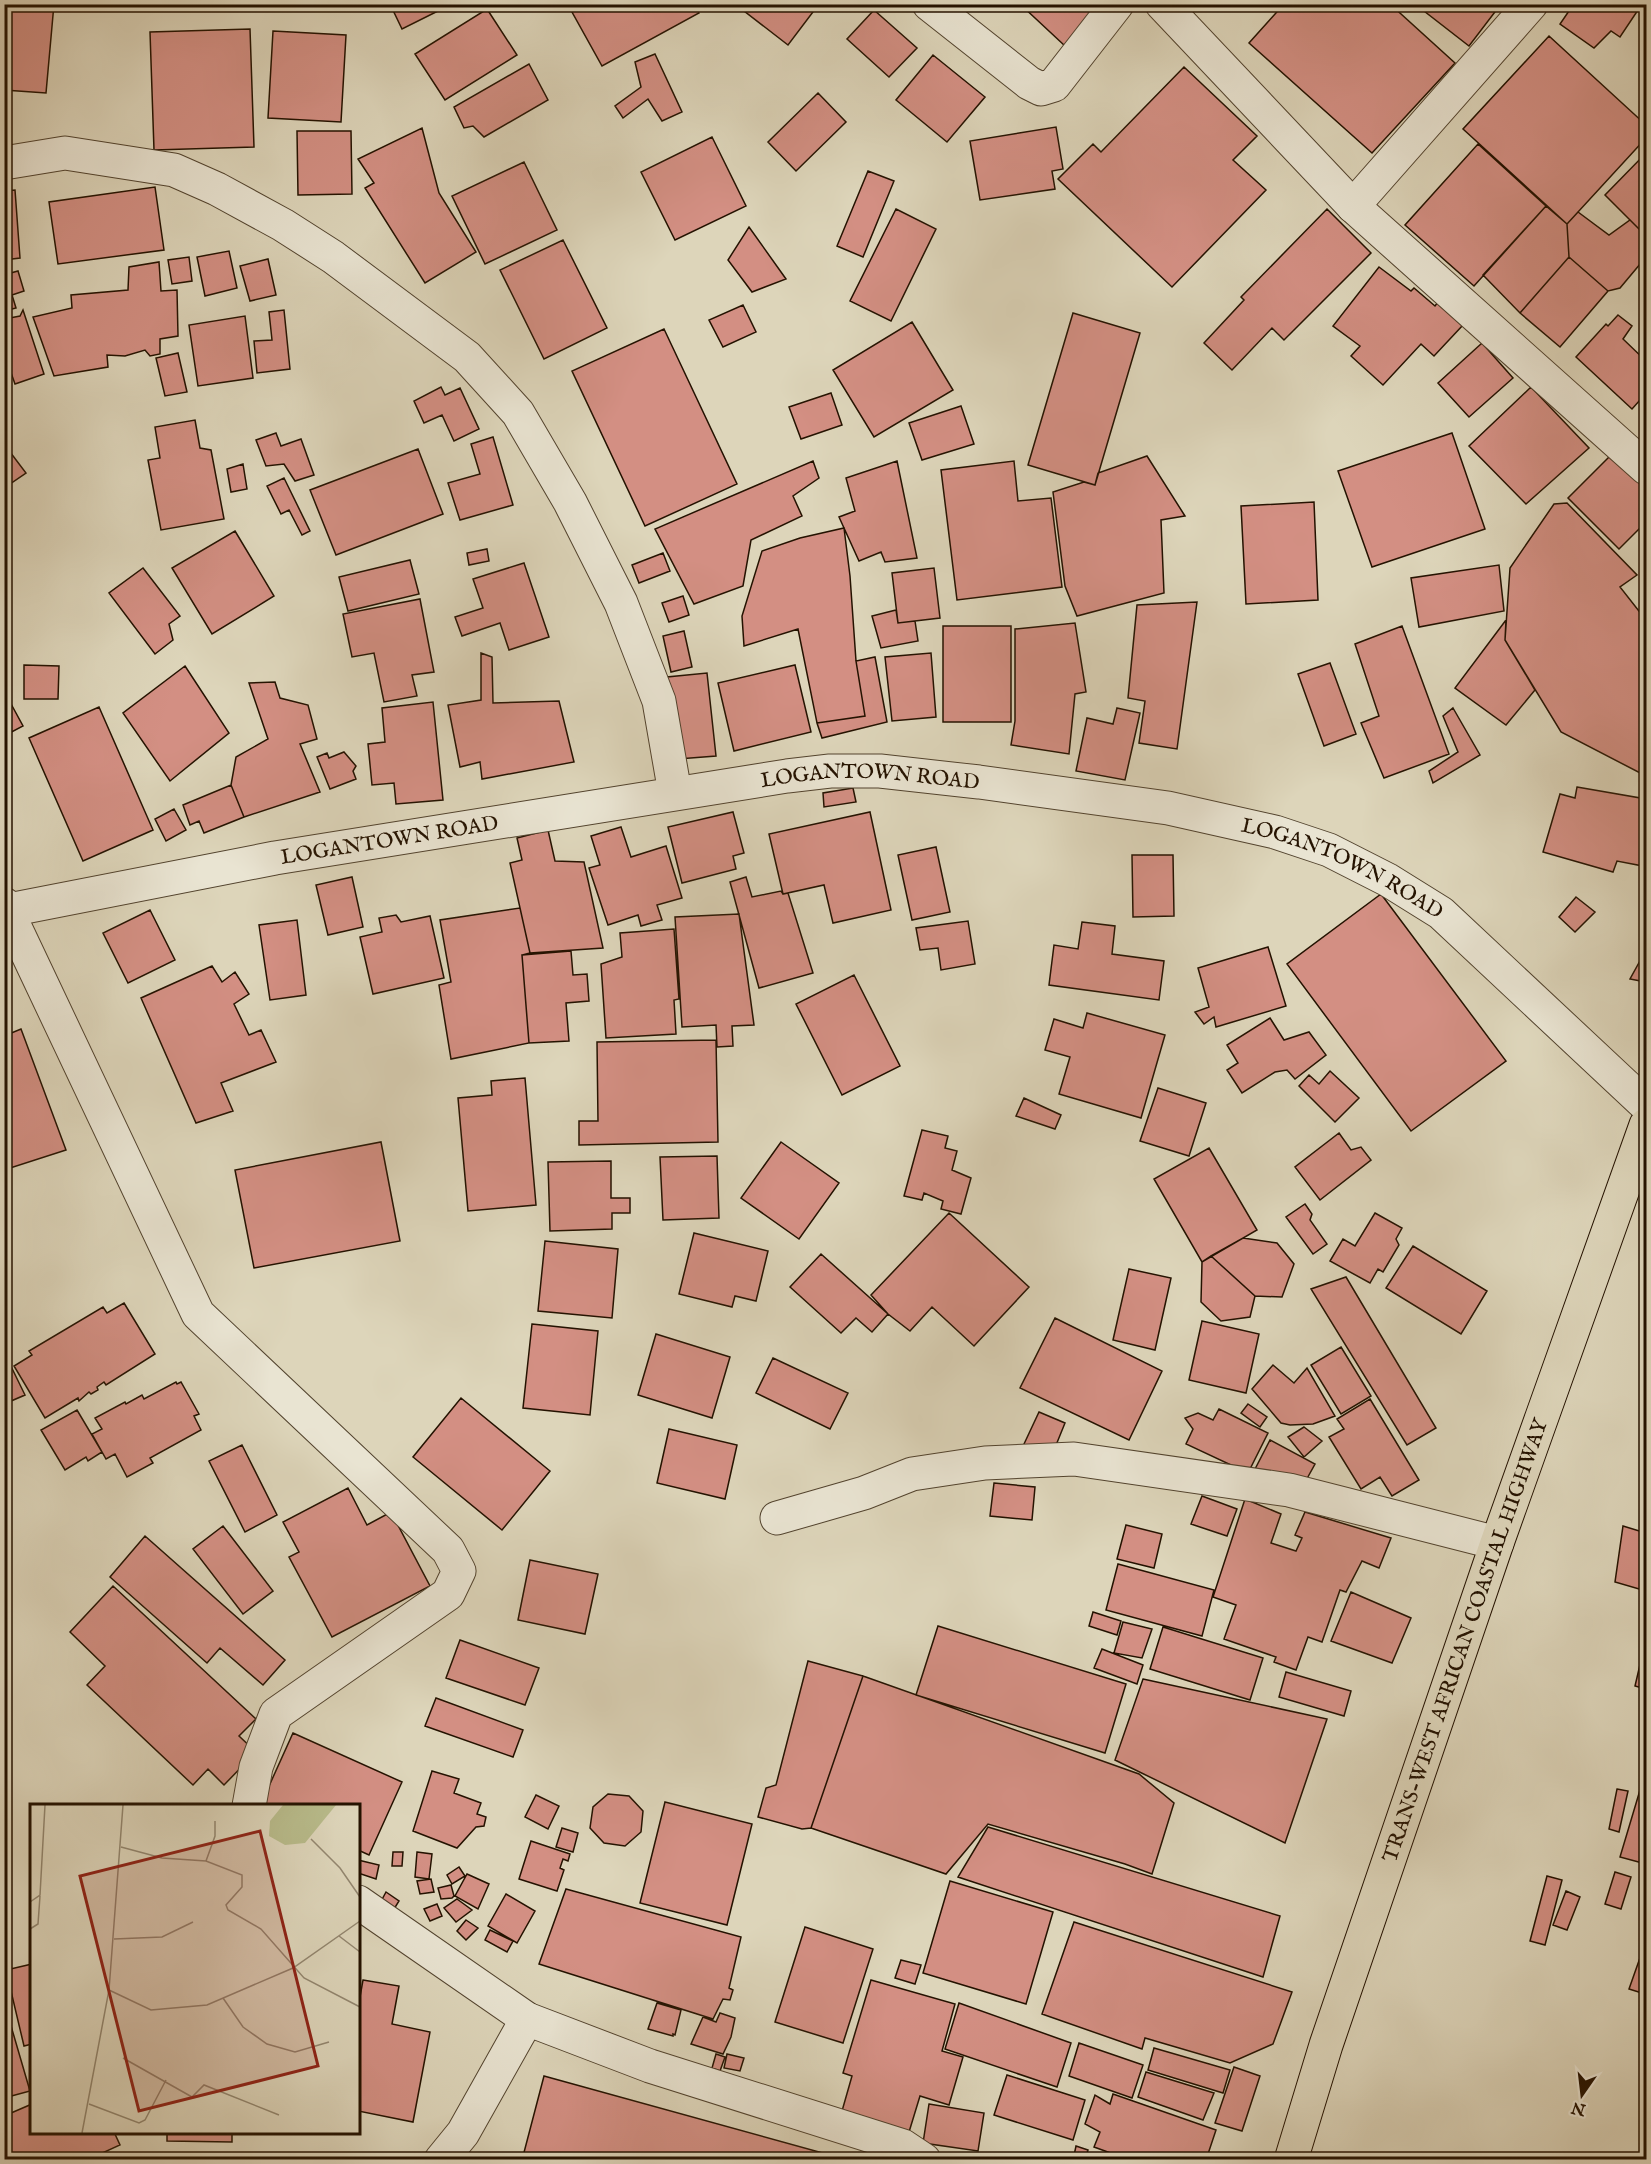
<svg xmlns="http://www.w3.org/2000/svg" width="1651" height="2164" font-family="'IM FELL English',serif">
<rect width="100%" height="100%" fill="#ddd5ba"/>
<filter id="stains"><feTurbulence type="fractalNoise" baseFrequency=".00333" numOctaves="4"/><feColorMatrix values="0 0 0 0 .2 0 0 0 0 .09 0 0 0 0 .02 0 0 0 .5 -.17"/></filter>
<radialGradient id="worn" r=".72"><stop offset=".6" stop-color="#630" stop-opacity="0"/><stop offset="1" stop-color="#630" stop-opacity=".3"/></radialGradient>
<!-- building -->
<path fill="#d38f83" stroke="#241200" stroke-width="1.5" d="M4,4H54L46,93L4,90Z
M390,4H452L402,29Z
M587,4H694L699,13L602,66L572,12Z
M735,4H819L788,45Z
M1020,4H1104L1065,46Z
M1284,4H1390L1455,63L1372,153L1249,43Z
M1415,4H1501L1469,46Z
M1642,4L1620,37L1611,31L1594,48L1560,24L1571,8L1607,4Z
M487,9L517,55L445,100L415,54Z
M874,10L917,48L889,77L847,39Z
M250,29L254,147L154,150L150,32Z
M273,31L346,35L341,122L268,118Z
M1549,36L1646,125V138L1567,224L1463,129Z
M655,54L682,112L662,121L648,99L623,118L615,106L641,87L635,62Z
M933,55L985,97L947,142L896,100Z
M529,64L548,100L484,137L473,126L464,128L454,107Z
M1184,67L1257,136L1233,160L1266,190L1172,287L1058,179L1093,144L1101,152Z
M818,93L846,122L796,171L768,142Z
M1056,127L1063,169L1052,171L1055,189L980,200L970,141Z
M422,128L439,193L476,252L425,283L365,188L374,183L358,159Z
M297,131H351L352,194L298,195Z
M712,137L746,206L675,240L641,172Z
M1478,144L1546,206L1474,286L1405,225Z
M1646,153V236L1605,195Z
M524,162L557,230L485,264L452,196Z
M868,171L894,181L863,257L837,246Z
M155,187L164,250L58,264L49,202Z
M15,190L20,258L4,260V191Z
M1546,206L1567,224L1569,257L1520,313L1483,275Z
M896,209L936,229L891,321L850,301Z
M1327,209L1371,253L1284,340L1272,328L1232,370L1204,343L1244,300L1241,297Z
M1578,212L1609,235L1630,220L1646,236V257L1620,288L1608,291L1569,257L1567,224Z
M749,227L786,279L752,292L728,260Z
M563,240L607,328L544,359L500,270Z
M229,251L237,288L205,296L197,257Z
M189,257L192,281L172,284L168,260Z
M1569,257L1608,291L1560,347L1520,313Z
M268,259L276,295L250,301L240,266Z
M159,262L161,291L177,290L178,336L160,339V354L150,356L145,350L125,356L107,355L108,367L54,376L33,317L72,308L71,295L128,290L129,267Z
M4,266L7,274L18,271L24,291L12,295L16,308L4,311Z
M1379,267L1411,291L1414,288L1435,306L1438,302L1463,325L1434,356L1421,344L1383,385L1351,356L1360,346L1333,326Z
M743,305L756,332L723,347L709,320Z
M23,310L44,374L15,384L4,353V319L20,316Z
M284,310L290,369L257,373L254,341L272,340L269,312Z
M1073,313L1140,333L1095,485L1028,465Z
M1618,315L1632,326L1623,339L1646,361V405L1640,400L1632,409L1576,357L1606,324L1608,326Z
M245,316L253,378L198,386L189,325Z
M912,322L953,390L874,437L833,370Z
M664,329L737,484L645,526L572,371Z
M1482,343L1513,378L1469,417L1438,383Z
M178,353L187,392L165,396L156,358Z
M441,387L445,395L460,388L479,429L454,441L442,415L424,423L414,401Z
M1531,387L1589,448L1526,504L1469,446Z
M831,393L842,425L801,439L789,407Z
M961,406L974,444L922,460L909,423Z
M195,420L200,448L211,450L224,519L161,530L148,460L160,458L155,427Z
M276,433L281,446L301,439L314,475L295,481L284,464L266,466L256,440Z
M1452,433L1485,529L1372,567L1338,471Z
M493,437L513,505L460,520L448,483L480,474L471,444Z
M4,444L26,473L4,488Z
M418,449L443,514L336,555L310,490Z
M1614,452L1646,485V522L1619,549L1568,498Z
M1147,456L1185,516L1161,520L1164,593L1077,616L1065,586L1053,492L1084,482L1095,485L1098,473Z
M813,461L819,478L793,496L802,516L751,540L743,586L694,604L655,529Z
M897,461L917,558L885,562L881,552L859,561L839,517L855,511L846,478Z
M1014,461L1018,501L1051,498L1062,587L957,600L941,470Z
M243,464L247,489L231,492L227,469Z
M284,478L310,531L302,535L289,510L281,514L267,486Z
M1314,502L1318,600L1246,604L1241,506Z
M1567,503L1637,575L1620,587L1646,620V776L1561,732L1505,640L1510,568L1554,504Z
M844,528L850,576L856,661L865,716L817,723L798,629L744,646L742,616L762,551L800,538Z
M235,531L274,596L212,634L172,568Z
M487,549L489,561L469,565L467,553Z
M663,553L670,571L639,583L632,565Z
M410,560L419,594L348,611L339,577Z
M524,563L549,637L509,650L500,623L462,636L455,617L483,608L473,579Z
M1499,565L1504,611L1419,627L1411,578Z
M143,568L180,616L169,624L173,640L155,654L109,593Z
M934,568L940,618L898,623L892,573Z
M683,596L689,615L669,622L662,603Z
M420,599L434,672L412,675L417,696L384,702L374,653L352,657L343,614Z
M1197,602L1177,749L1139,743L1145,701L1128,698L1137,605Z
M896,610L898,623L915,621L918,641L881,648L872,616Z
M1506,620L1505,640L1535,690L1506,725L1455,688Z
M1075,623L1086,692L1075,694L1069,754L1011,745L1015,721V629Z
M943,626H1011V722H943Z
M1402,626L1449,754L1384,778L1361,723L1379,716L1355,644Z
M684,631L692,667L671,672L663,636Z
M481,653L492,657L493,703L559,701L574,762L482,779L480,762L460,767L448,705L481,700Z
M931,653L936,717L892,721L885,657Z
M875,657L887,722L822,738L817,723L865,716L856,661Z
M1330,663L1356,734L1324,746L1298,674Z
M24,665L59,666L58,699H24Z
M795,665L811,732L734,751L718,683Z
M185,666L229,733L170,781L123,713Z
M707,673L716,756L678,759L667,677Z
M275,682L280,698L308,705L317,739L300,744L320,792L244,817L231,785L236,757L268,739L249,683Z
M4,691L23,726L4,736Z
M433,702L443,800L396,804L394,783L372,785L368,744L385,742L382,708Z
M99,707L153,830L83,861L29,738Z
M1117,708L1140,713L1125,780L1076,771L1087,718L1113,724Z
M1453,708L1480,755L1433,783L1429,771L1458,752L1443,716Z
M344,752L356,766L353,771L356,779L330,789L317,757L327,753L329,758Z
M231,785L244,817L204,833L199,821L190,825L183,805Z
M1577,787L1646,799V845L1643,866L1617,861L1613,872L1543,852L1560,794L1575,798Z
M853,788L856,802L824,807L823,793Z
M174,809L186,830L166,841L155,819Z
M733,812L744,853L733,856L736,869L682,883L668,827Z
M870,812L891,910L833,923L824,885L783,894L769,834Z
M621,827L631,857L666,846L682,898L657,905L662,920L641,926L638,915L608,925L589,868L600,865L591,836Z
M548,830L555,861L584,862L603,948L530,953L510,863L522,860L517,838Z
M936,847L950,912L912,920L898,855Z
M1132,855H1173L1174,916L1133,917Z
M352,877L363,927L328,935L316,885Z
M746,877L752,897L781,891L783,894L788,893L813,973L759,988L730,882Z
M1381,894L1506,1061L1411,1131L1287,964Z
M1576,897L1595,912L1575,932L1559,917Z
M520,908L530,953L522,955L529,1043L451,1059L439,985L451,982L440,920Z
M150,910L175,960L128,983L103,933Z
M739,914L754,1025L732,1026L733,1046L717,1047L716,1025L682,1027L675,917Z
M396,915L401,922L430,916L444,978L373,994L360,937L382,932L379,918Z
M297,920L306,995L270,1000L259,925Z
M968,921L975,964L941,970L938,948L920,950L916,928Z
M1082,922L1115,926L1112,954L1164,961L1159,1000L1049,985L1054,945L1078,949Z
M674,929L679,999L674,1000L676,1034L606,1038L601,964L622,957L620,933Z
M1268,947L1286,1006L1216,1027L1214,1017L1204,1024L1195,1012L1209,1007L1198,968Z
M1646,950V982L1630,979Z
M571,951L573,975L587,974L589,1001L566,1003L569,1041L529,1043L522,955Z
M212,966L222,982L235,972L249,994L234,1004L249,1035L261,1030L276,1062L221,1083L233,1111L196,1123L141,998Z
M854,975L900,1066L842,1095L796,1004Z
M1087,1013L1165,1035L1141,1118L1059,1094L1070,1057L1045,1050L1054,1019L1083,1028Z
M1270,1018L1284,1040L1309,1032L1326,1055L1295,1079L1287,1070L1275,1072L1242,1093L1227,1070L1238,1063L1227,1045Z
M21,1029L66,1150L4,1170V1036Z
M716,1040L718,1142L579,1145V1121H598L597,1042Z
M1330,1071L1359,1098L1335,1122L1299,1086L1309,1075L1319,1084Z
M525,1078L536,1205L468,1211L458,1098L492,1095L491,1081Z
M1158,1088L1206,1103L1189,1156L1140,1141Z
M1024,1098L1061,1115L1055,1129L1016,1116Z
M922,1130L948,1136L945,1148L957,1151L952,1170L971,1178L961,1214L941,1209L943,1201L924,1193L922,1200L904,1196Z
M1339,1133L1351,1150L1361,1147L1371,1160L1320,1200L1295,1167Z
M381,1142L400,1241L254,1268L235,1170Z
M781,1142L839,1183L799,1239L741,1198Z
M1209,1148L1257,1230L1202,1262L1154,1179Z
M717,1156L719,1218L663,1220L660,1157Z
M611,1161V1198H630V1213H612V1229L550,1231L548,1162Z
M1305,1204L1312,1214L1310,1220L1327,1244L1313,1254L1286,1217Z
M949,1213L1029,1287L974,1346L932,1307L910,1331L888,1314L871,1295Z
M1375,1213L1402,1228L1396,1239L1399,1245L1383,1272L1378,1269L1370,1283L1330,1261L1343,1239L1355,1246Z
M694,1233L768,1251L756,1301L735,1296L732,1307L679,1294Z
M1243,1238L1277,1243L1294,1264L1282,1297L1255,1296L1211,1256Z
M545,1241L618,1249L612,1318L538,1311Z
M1413,1246L1487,1291L1461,1334L1386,1288Z
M821,1254L888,1314L872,1332L856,1318L841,1333L790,1287Z
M1211,1256L1255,1296L1250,1317L1221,1321L1201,1302L1202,1262Z
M1129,1269L1171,1278L1155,1350L1113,1340Z
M1346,1277L1436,1428L1407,1445L1311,1289Z
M124,1303L155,1354L106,1385L104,1382L97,1387L98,1390L91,1394L89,1392L79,1401L78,1398L45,1418L14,1366L32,1355L29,1351L103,1307L107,1313Z
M1055,1318L1162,1371L1129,1440L1020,1388Z
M1202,1321L1259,1334L1246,1393L1189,1380Z
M532,1324L598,1331L590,1415L523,1408Z
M656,1334L730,1357L712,1418L638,1395Z
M1341,1347L1371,1396L1341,1414L1311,1365Z
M4,1352L25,1395L4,1404Z
M773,1358L848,1393L830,1429L756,1393Z
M1273,1365L1294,1383L1307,1368L1335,1416L1313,1424L1290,1425L1281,1423L1252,1389Z
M176,1382L177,1384L181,1382L199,1414L194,1416L201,1430L150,1458L153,1463L127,1477L115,1454L106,1459L92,1434L102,1429L95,1418L125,1402L126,1404L142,1395L144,1399Z
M461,1398L550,1471L502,1530L413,1457Z
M1370,1399L1419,1480L1392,1496L1380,1477L1361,1489L1329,1437L1344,1429L1337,1419Z
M1248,1404L1267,1417L1260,1427L1241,1413Z
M1219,1409L1268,1433L1248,1473L1186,1444L1193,1429L1185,1418L1198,1413L1213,1420Z
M77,1410L102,1452L88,1461L86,1457L65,1470L41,1430Z
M1039,1412L1065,1423L1052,1455L1024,1444Z
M1304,1427L1322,1441L1304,1457L1288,1437Z
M669,1429L737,1445L725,1499L657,1483Z
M1270,1440L1315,1464L1304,1484L1253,1473Z
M242,1445L277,1515L245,1532L209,1461Z
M994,1483L1035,1487L1032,1520L990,1516Z
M348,1488L367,1525L391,1512L430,1586L332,1637L289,1557L299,1552L283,1522Z
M1202,1496L1237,1509L1227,1536L1191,1524Z
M1245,1499L1281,1514L1271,1543L1296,1551L1302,1538L1295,1535L1305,1512L1391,1538L1379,1568L1362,1561L1346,1592L1340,1590L1322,1642L1308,1637L1296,1670L1274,1662L1276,1657L1224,1639L1236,1605L1213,1597Z
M1126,1525L1162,1534L1154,1568L1117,1559Z
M223,1526L273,1591L243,1614L193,1549Z
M1623,1526L1646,1533V1591L1615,1582Z
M145,1536L285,1660L263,1685L220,1648L207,1663L110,1577Z
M530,1560L598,1574L585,1634L518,1620Z
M1118,1564L1214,1590L1202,1636L1106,1610Z
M113,1586L256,1719L239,1736L256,1752L224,1785L208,1769L193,1785L87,1685L105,1666L70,1632Z
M1351,1592L1411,1618L1392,1663L1331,1641Z
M1093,1612L1121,1621L1117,1635L1089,1626Z
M1123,1622L1152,1629L1142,1658L1114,1653Z
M938,1626L1126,1684L1105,1753L916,1695Z
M1163,1627L1263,1658L1250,1700L1150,1669Z
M1646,1639V1689L1635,1686Z
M460,1640L539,1668L525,1705L446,1678Z
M1102,1649L1143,1665L1137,1684L1094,1668Z
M808,1661L863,1676L811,1828L802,1829L758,1817L766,1788L776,1785Z
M1286,1672L1351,1691L1344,1716L1279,1697Z
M863,1676L1139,1774L1174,1803L1152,1874L1125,1864L988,1824L946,1874L811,1828Z
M1143,1679L1327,1719L1285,1843L1115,1760Z
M436,1698L523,1730L513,1757L425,1726Z
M293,1733L402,1782L369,1855L358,1850V1806H260Z
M1646,1770V1864L1620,1857Z
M432,1771L459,1779L454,1793L481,1803L477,1814L486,1817L484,1826L476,1827L457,1848L413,1831Z
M1617,1789L1628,1791L1619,1832L1609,1829Z
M608,1794L629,1796L643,1811L641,1832L625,1846L604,1843L590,1828L593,1807Z
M536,1795L559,1806L548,1829L525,1817Z
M665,1802L752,1824L727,1925L640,1903Z
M988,1827L1280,1916L1263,1977L958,1877Z
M562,1828L578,1833L573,1852L556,1847Z
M531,1841L570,1854L568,1861L563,1859L560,1868L564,1870L557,1891L519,1879Z
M393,1852H403L402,1866H392Z
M417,1852L432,1854L429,1879L415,1877Z
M358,1860L379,1865L376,1879L358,1873Z
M459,1867L465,1876L452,1884L447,1875Z
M1615,1872L1631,1877L1621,1909L1605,1904Z
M467,1874L489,1884L478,1909L455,1896Z
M1547,1876L1562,1880L1545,1945L1530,1941Z
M431,1879L434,1892L420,1894L417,1881Z
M950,1881L1053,1912L1026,2004L923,1973Z
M451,1885L454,1896L452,1898L441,1899L438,1888Z
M566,1889L741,1937L729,1988L733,1990L730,2000L723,1999L713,2019L539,1964Z
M1566,1891L1580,1897L1567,1930L1553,1925Z
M386,1892L399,1901L391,1914L379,1905Z
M506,1894L535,1911L517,1943L488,1926Z
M457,1899L472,1910L456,1922L444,1908Z
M437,1904L442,1916L430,1921L424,1909Z
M466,1920L478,1928L466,1940L457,1931Z
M1074,1922L1292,1992L1273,2044L1230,2063L1145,2038L1142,2049L1042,2014Z
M805,1927L873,1949L843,2043L775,2022Z
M490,1930L513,1941L507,1952L485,1940Z
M1641,1955L1646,1957L1645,1994L1629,1989Z
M901,1960L921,1965L915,1984L895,1978Z
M32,1964V2044L24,2046L6,1970Z
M363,1980L399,1986L392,2024L430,2032L413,2122L358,2111V2008Z
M871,1980L955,2004L942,2051L963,2057L949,2105L920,2096L909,2132L842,2111L852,2076L843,2073Z
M657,2003L681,2010L675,2035L673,2034V2036L648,2029Z
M959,2003L1071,2043L1057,2087L945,2049Z
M720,2013L735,2018L731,2037L723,2054L691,2044L703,2017L716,2022Z
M9,2019L30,2091L4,2098V2021Z
M1079,2043L1143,2065L1132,2098L1069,2076Z
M1154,2048L1230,2070L1223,2093L1148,2070Z
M716,2054L725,2057L720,2071L712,2068Z
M727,2054L744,2058L740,2071L724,2068Z
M1234,2067L1260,2076L1242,2131L1215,2123Z
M1146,2072L1214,2093L1203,2120L1138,2097Z
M1007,2075L1085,2100L1073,2140L994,2115Z
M544,2076L848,2160H522Z
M1113,2094L1216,2130L1206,2160H1130L1094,2147L1100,2132L1085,2124L1095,2095L1110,2104Z
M32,2104V2132H114L120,2145L87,2160H4V2116Z
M929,2104L984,2113L978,2151L923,2143Z
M167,2132H232V2142L167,2141Z
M1076,2146L1088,2150L1085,2160H1073Z"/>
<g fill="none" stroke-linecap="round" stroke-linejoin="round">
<!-- minor casing -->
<g stroke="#52432e" stroke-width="35">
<g id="minor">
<path d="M929,4L1029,83L1041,89L1054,85L1117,4"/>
<path d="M1162,4L1353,206L1646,468"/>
<path d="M4,163L65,153L174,170L217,189L283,225L333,257L467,357L518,413L570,502L621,603L659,701L675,793"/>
<path d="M1353,206L1531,4"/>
<path d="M4,904L198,1314L448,1550L459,1571L448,1594L276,1714L256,1767L249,1806"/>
<path id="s1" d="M4,911L275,858L787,776L830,771H880L979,782L1168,808L1275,832L1329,850L1388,880L1441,913L1646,1105"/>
<path d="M777,1518L864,1493L912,1474L985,1463L1074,1459L1289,1490L1497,1543"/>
<path d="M358,1902L527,2019L650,2066L903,2146L924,2160"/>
<path d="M441,2160L463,2133L527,2019"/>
</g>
</g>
<!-- highway casing -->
<g stroke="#241200" stroke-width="35">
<g id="highway">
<path id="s2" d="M1291,2160L1326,2045L1497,1543L1646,1125"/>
</g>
</g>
<!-- minor -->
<use href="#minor" stroke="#e9e4d2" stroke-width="33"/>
<!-- highway -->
<use href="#highway" stroke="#ddd5ba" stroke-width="33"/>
</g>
<g text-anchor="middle" stroke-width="6" stroke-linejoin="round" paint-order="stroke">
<!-- street labels -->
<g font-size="21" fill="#241200" stroke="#e9e4d2">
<text dy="7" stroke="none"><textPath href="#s1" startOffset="878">LOGANTOWN ROAD</textPath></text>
<text dy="7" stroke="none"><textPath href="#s1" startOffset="392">LOGANTOWN ROAD</textPath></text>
<text dy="7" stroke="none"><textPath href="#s1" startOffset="1364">LOGANTOWN ROAD</textPath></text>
<text dy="7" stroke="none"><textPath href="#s2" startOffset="548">TRANS-WEST AFRICAN COASTAL HIGHWAY</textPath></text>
</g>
</g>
<!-- overview -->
<g transform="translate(30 1804)">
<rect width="330" height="330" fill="#ddd5ba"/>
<path d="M253,1H306L275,39L255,41L239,32L240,17Z" fill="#b8bb8b"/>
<path fill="none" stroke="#938770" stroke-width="1.5" d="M281,35L310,64L330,93M91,43L132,54L176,57L212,71V83L196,101L198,106L231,125L274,174L330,203M176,57L185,32V17M0,98L10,91L15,1M0,125L8,120L10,92M309,132L330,148M84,135L132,133L163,118M79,186L121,206L177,201L263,164L330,117M193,194L213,223L237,240L265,248L299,238M93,254L162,293L174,281L249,311M59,300L109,319L115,316L136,276M52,329L79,186L93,1"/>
<path fill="#8f2418" fill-opacity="0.15" stroke="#8f2418" stroke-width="3" d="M230,27L288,262L109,307L50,72Z"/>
<rect width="330" height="330" fill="none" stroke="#241200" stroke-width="3"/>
</g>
<!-- margin -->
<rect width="1651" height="2164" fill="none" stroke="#ddd5ba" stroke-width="24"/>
<rect x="6" y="6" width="1639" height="2152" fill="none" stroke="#241200" stroke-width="3"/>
<rect x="12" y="12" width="1627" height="2140" fill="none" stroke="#241200" stroke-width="1.5"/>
<!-- north arrow -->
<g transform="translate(1582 2095) rotate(194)" stroke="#e9e4d2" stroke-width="4.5" paint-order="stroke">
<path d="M0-4.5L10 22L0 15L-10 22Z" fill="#241200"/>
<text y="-9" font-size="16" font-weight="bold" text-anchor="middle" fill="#241200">N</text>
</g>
<rect width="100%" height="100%" filter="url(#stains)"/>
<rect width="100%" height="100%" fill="url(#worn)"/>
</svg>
